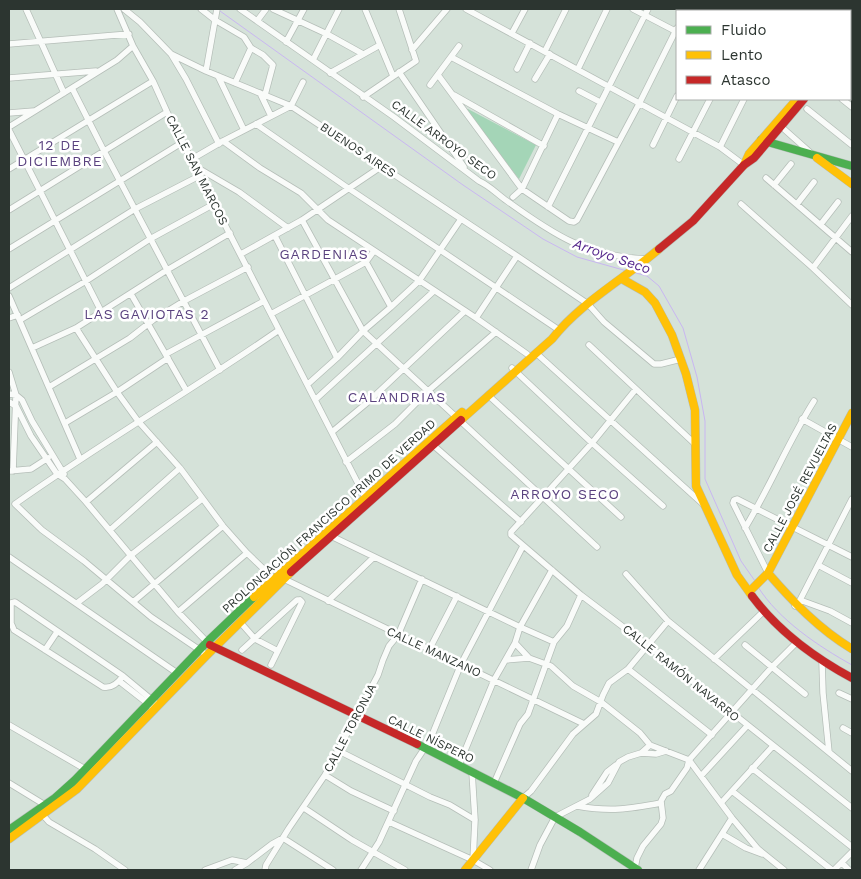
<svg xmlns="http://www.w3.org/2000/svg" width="861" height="879" font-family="'Work Sans',sans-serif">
<rect width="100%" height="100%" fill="#d5e2d9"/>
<!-- green -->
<path fill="#a4d5b7" d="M468,109L536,145L519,179L466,110Z"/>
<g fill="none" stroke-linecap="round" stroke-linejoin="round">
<!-- stream -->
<path stroke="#c9b6f2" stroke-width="1" d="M220,11L463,185L543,239L577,257L627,271
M636,273L647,276L659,286L683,328L697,377L705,421V479L741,561L755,581
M758,587C779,620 818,646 852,665"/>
<!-- street casing -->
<g stroke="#b5beb8" stroke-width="7">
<path id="street" d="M26,9L64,93
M117,9L133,46L153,81L167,112L366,499
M124,9L140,22L171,54L206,71L291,106L517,256L588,304L604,322L654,364H661L681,359
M201,9L215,20L244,37L251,48L263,55L273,65L265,95
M240,9L394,117L479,181C490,186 497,194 507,201C554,235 587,257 648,259
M273,9L327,34L363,54
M365,9L393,76
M466,9L720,147L744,165
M633,9L677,32
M800,9L805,11
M685,11L686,9
M718,11L719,9
M752,11L754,9
M787,11L788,9
M821,11L822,9
M257,21L266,9
M850,22L852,17
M512,33L525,9
M286,42L304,9
M9,44L129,34
M412,50L447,9
M545,51L566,9
M171,54L186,79L219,144
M451,57L558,114L618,142
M313,60L339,9
M850,67L852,69
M517,69L530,43
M578,69L607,9
M206,71L217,9
M399,72L464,167
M330,73L380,45
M438,75L522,189L569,221L574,222L577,220L639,104L677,28
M218,76L244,130
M9,78L96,71
M535,79L550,54
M235,83L251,48
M430,85L459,46
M72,88L104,151L220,370
M579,91L600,102
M260,93L271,116
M454,95L544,146
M363,97L416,61L399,9
M842,99L852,107
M291,106L303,82
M807,109L852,145
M9,113L34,111
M256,124L348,188L559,330
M9,127L117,60L133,46
M9,130L102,313
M785,130L812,154
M223,141L260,168L301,193L328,220L476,318L527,354
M653,145L677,96
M720,147L744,99
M192,159L223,141L291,106
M679,159L710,99
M198,168L239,192L288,228
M9,169L153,81
M766,178L852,252
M774,185L791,164
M513,197L522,189L558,114
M741,204L813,268L852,305
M797,204L814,182
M548,207L648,9
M9,210L167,112
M302,220L363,331L597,547
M821,224L838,202
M275,236L337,358
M9,249L183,142
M241,254L302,220L382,166
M366,262L391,307
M813,268L852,216
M9,288L135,209L201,175
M131,294L186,390
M9,296L80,459
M271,314L366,262L374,251
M9,318L18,315
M476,318L517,256
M20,320L86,281L150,239L214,204
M76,328L117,392L138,421L180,468L223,526L247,553L274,579
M589,345L695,444
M32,348L76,328L167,270L230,233
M536,353L704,505
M166,354L264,301
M512,368L592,443L663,506
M9,372L16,395L13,471
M308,384L337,358L363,331L391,307L419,281L461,219
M49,387L130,338L153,320L184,301L248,267
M636,389L592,443L511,532V535L581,595L647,645L852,808
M9,394L16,395L22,400L32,421L64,474
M488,395L621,517
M316,399L434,291
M9,402L16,406L31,436L57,474L65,479L86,502L178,612L207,642
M802,419L852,447
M65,423L117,392L168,358
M332,432L368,402L465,311
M433,445L521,522
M346,462L395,424L428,391L496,332
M9,471L31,469L48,458
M86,502L157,442
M15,504C101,443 192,390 279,330
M15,504L42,530L84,561L151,617L207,655
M745,528C770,487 788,442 814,401
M110,530L180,468
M331,536L520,627L554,642
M9,557L177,673
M818,565L852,583
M768,573L733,503L734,500L737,499L852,557
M626,574L668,621L852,771
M284,579L584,724
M800,600L830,611L852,623
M328,601L374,557
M133,602L223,526
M77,603L102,584L130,556L202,499
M795,606L800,600L852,499
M178,612L247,553
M240,622L255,639L278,651
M515,643L529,658
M745,645L805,694
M45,650L57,632
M242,650L297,600H300
M429,650L457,596
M714,659L764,611
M506,660L529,658L551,666L573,686L601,702L640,733L650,745L689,760L732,818L758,849L784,870
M822,662L823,693L829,752
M271,665L302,602L300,600
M628,669L712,735
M123,676C118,683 112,689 103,687L14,630L11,623V603L15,602L123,676L158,705
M119,681L151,706
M839,693L852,699
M9,725L85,769
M843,728L852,733
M337,750L430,797L450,805L475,820
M641,753L656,754L666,751
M689,760L772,667L797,642
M459,765L494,680L515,643L520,627L552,570
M752,768L852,847
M472,772L475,820L473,860
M325,775L351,791L394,811
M701,776L747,726
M9,783L45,805
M494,783L520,724L528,714L554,642L567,626L581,595
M732,791L832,870
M592,795L607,772L616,765
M523,798L531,791L573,734L596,714L603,695L609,683L628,669L668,621
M721,803L773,746
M577,806C610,812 629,809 661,803
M304,808L352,840L405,870
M41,813L49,822L95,849L125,870
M389,822L473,860L490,870
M722,834L746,848L762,854
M842,863L849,870
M635,868L637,858L643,846L661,824L663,818L661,801L665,794L671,791L687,768L689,760
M205,870L232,860L247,863L272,844L283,838L333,870
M235,870L247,863
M265,870L266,865L289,828L325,775L378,675L383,660L389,646L398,635L422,579
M361,870L379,842L416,761L430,740L461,664L523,546
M531,870L540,845L555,817L590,799L608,783L619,762L628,757L641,753L650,745
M699,870L732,818
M834,870L852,852"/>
</g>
<!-- fast casing -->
<g stroke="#b5beb8" stroke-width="9">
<path id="fast" d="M761,140L852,166
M417,744L523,798L580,832L638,870
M9,830L55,798L75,780L207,642L254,597"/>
</g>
<!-- slow casing -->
<g stroke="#b5beb8" stroke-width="9">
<path id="slow" d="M850,35L852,32
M850,45L852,42
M817,158L852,184
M744,165L749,154L797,99
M622,279L645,292L655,303L672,335L686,374L695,410L696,486L737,575L752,596
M461,420L552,339C580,303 624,279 659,249
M768,573C793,602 819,629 852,649
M750,591L768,573L852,413
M254,597L462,412
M9,839L77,789L207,655L291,572
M465,870L523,798"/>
</g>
<!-- jam casing -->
<g stroke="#b5beb8" stroke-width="9">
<path id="jam" d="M659,249L693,221L744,165L754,158L804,99
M291,572L461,420
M752,596C779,632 813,657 852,678
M210,645L417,744"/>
</g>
<!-- street -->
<use href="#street" stroke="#f9fbf9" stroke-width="5.5"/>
<!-- fast -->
<use href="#fast" stroke="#4caf50" stroke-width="8"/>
<!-- slow -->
<use href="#slow" stroke="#ffc107" stroke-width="8"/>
<!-- jam -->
<use href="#jam" stroke="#c62828" stroke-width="8"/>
</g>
<g text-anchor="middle" stroke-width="5" stroke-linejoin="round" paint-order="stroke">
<!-- street labels -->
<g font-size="12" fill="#2c3530" stroke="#fff">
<text transform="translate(444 140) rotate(36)" y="4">CALLE ARROYO SECO</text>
<text transform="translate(358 150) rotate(34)" y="4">BUENOS AIRES</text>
<text transform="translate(197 170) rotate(63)" y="4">CALLE SAN MARCOS</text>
<text transform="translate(800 488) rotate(-62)" y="4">CALLE JOSÉ REVUELTAS</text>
<text transform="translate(329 516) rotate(-42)" y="4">PROLONGACIÓN FRANCISCO PRIMO DE VERDAD</text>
<text transform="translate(434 652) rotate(25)" y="4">CALLE MANZANO</text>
<text transform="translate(681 673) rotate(39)" y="4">CALLE RAMÓN NAVARRO</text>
<text transform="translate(350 728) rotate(-62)" y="4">CALLE TORONJA</text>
<text transform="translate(431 739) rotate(26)" y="4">CALLE NÍSPERO</text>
</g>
<!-- neighbourhood labels -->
<g font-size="14" letter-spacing="1" fill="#5a427f" stroke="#fff">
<text x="60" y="150">12 DE<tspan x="60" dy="16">DICIEMBRE</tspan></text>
<text x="324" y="259">GARDENIAS</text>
<text x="147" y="319">LAS GAVIOTAS 2</text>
<text x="397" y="402">CALANDRIAS</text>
<text x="565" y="499">ARROYO SECO</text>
</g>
<!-- water labels -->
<g font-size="14" font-style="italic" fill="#54258b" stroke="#fff">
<text transform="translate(612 256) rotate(19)" y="5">Arroyo Seco</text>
</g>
</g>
<!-- border -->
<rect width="861" height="879" fill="none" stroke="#2c3530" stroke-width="20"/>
<!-- legend -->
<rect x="676" y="10" width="175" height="90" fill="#ffffff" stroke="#abaeac"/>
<rect x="686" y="26" width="25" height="8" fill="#4caf50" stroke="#abaeac"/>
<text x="721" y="35" font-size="15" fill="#2c3530">Fluido</text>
<rect x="686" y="51" width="25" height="8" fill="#ffc107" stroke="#abaeac"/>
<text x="721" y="60" font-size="15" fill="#2c3530">Lento</text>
<rect x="686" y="76" width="25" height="8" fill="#c62828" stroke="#abaeac"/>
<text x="721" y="85" font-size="15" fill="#2c3530">Atasco</text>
</svg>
